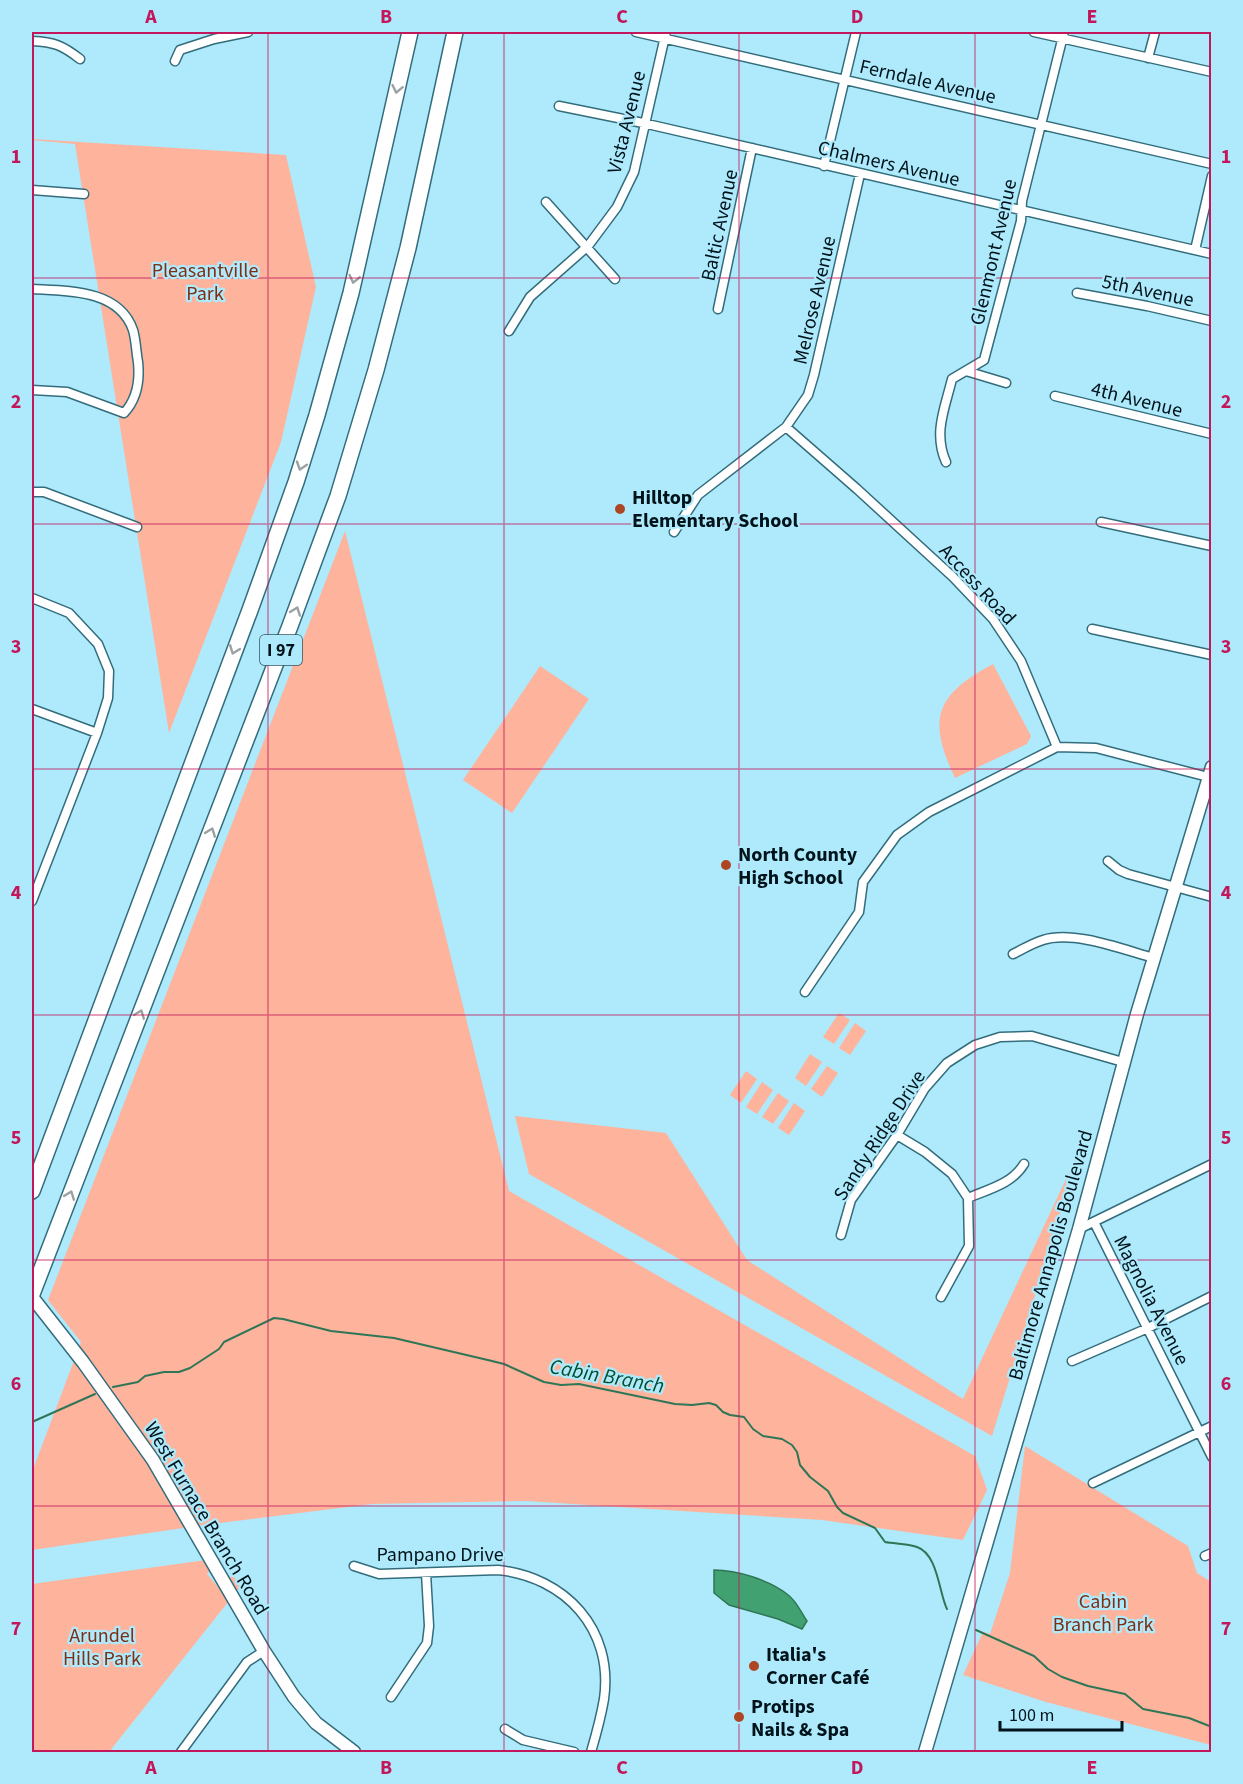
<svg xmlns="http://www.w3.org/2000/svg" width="1243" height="1784" font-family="'Source Sans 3',sans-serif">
<rect width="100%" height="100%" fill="#aeeafc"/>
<!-- green -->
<path fill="#feb39c" d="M32,139L286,155L316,287L281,442L169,733L75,144L32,140Z
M345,531L509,1191L975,1456L987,1490L963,1540L822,1520L526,1501L372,1504L204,1525L32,1550V1472L81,1342L48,1300Z
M993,664L1031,736L1027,744L955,778C927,719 935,695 993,664Z
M540,666L589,699L512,813L463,780Z
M839,1013L850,1020L834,1044L823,1037Z
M855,1023L866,1031L850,1055L839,1048Z
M810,1054L822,1062L806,1086L795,1078Z
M827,1066L838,1073L822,1097L811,1089Z
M746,1071L757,1079L741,1103L730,1095Z
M762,1082L773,1090L757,1114L746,1107Z
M778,1093L789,1101L773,1124L762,1117Z
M794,1103L805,1111L789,1135L778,1128Z
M515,1116L666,1133L747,1260L963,1399L1080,1149L992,1436L529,1174Z
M1025,1446L1188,1546L1197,1573L1211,1582V1745L1046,1702L963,1675L983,1632L990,1634L1010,1573Z
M221,1558L207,1574L218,1587L233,1575L240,1587L109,1752H32V1584Z"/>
<!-- water -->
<path fill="#41a170" stroke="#2e7656" stroke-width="1.5" d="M714,1570C737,1570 769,1580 787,1594C796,1600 801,1612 807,1621L802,1629L778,1619L729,1605L714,1593Z"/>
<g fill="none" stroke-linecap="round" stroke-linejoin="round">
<!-- stream -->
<path stroke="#2e7656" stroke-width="2" d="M113,1387L138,1382L145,1376L164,1372H179L190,1368L219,1349L224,1342L274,1318L283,1319L331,1331L394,1338L492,1361L504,1364L544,1382L561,1385L579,1384L675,1404L692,1405L709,1403L716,1405L723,1412L730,1415L744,1417L753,1429L763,1436L782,1439L792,1445L797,1452L800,1465L810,1477L828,1491L837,1507L843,1513L875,1528L885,1542C895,1544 907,1543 917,1547C938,1554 939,1593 947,1609
M32,1422L95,1394
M976,1630L1034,1656L1048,1669L1062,1677L1088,1686L1125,1694L1143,1709L1189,1718L1212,1727"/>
<!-- street casing -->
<g stroke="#336d7c" stroke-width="11">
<path id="street" d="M636,32L1212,164
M1034,32L1212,72
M32,41C54,42 62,45 80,59
M1148,58L1155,32
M175,61L180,50L214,39L248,32
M559,106L643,123L1212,254
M824,166L856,32
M32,190L84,194
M546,202L615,279
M1195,250L1212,176
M32,289C67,291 119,289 133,330C136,340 136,351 138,362C140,381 137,399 124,413L67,392L32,390
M1077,293L1147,306L1212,321
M718,309L752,148
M509,331L530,297L588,246L617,207L634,172L666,32
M966,371L1006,383
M1055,396L1212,434
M786,427L808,395L814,375L860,174
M946,462C933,433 945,408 952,379L984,360L1021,221L1022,201L1064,32
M32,492H44L137,527
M1101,522L1212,546
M674,532L698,495L786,427L857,489L953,577L993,619L1021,661L1057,747L929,812L897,835L863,882L859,912L805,992
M32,598L69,613L98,644L109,671L108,698L97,733L32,901
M1092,629L1212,655
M32,709L97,733
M1057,747L1096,748L1212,778
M1108,861L1119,870L1128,874L1212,897
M1013,954C1023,949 1033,943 1043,940C1074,930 1124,950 1154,958
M897,1135L925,1152L952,1174L968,1198L969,1246L941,1297
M968,1198C989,1189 1012,1184 1024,1164
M1094,1222L1212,1457
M1079,1229L1212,1164
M841,1235L851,1200L897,1135L925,1088L947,1063L975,1045L1000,1037L1032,1036L1123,1062
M1072,1361L1148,1328L1212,1296
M1093,1483L1212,1426
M1205,1556L1212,1553
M354,1566L379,1574L498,1570C565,1577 614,1629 604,1699C601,1717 596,1735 591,1752
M391,1697L427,1643L429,1626L426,1573
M505,1729L523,1740L574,1752
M181,1752L247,1662L264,1651"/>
</g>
<!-- secondary casing -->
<g stroke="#336d7c" stroke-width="15">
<path id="secondary" d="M32,1297L83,1362L153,1460L264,1651L294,1697L316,1723L354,1752
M925,1752L1079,1229L1137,1014L1212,767"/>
</g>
<!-- highway casing -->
<g stroke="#336d7c" stroke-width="18">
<path id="highway" d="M32,1191L250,610L296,482L317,415L351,293L410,32
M32,1294L290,626L338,496L376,370L408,248L455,32"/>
</g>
<!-- street -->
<use href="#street" stroke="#fff" stroke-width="8"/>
<!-- secondary -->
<use href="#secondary" stroke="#fff" stroke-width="12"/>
<!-- highway -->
<use href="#highway" stroke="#fff" stroke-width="15"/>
</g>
<!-- one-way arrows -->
<defs><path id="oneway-chevron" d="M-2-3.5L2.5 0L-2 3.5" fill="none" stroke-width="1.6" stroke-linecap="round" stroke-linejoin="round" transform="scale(1.5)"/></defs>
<g stroke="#99a1a3">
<use href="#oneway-chevron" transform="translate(397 89) rotate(102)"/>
<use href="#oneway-chevron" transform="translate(354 279) rotate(103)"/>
<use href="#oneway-chevron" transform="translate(301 466) rotate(108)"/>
<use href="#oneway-chevron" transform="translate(296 611) rotate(-70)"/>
<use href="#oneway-chevron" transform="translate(234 650) rotate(111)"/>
<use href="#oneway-chevron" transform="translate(211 832) rotate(-69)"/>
<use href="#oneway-chevron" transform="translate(140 1014) rotate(-69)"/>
<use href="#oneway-chevron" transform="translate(70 1195) rotate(-69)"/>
</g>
<!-- grid -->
<path fill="none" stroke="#c2185b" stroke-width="1.5" stroke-opacity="0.55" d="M268,32V1752M504,32V1752M739,32V1752M975,32V1752M32,278H1212M32,524H1212M32,769H1212M32,1015H1212M32,1260H1212M32,1506H1212"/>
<!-- markers -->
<g fill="#ae4624" stroke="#aeeafc" stroke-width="2">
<circle cx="620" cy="509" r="6"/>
<circle cx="726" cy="865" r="6"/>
<circle cx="754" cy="1666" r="6"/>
<circle cx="739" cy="1717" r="6"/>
</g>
<g text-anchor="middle" stroke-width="4.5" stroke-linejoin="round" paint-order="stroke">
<!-- shield labels -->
<rect fill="#aeeafc" stroke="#34545e" stroke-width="1.5" x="260" y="635" width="42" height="30" rx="4.5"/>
<g font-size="18" font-weight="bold" fill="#00131a">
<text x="281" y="656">I 97</text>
</g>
<!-- street labels -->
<g font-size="20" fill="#00131a" stroke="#aeeafc">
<text transform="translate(928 81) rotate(13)" y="7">Ferndale Avenue</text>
<text transform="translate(626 122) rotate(-76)" y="7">Vista Avenue</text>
<text transform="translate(889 163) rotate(13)" y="7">Chalmers Avenue</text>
<text transform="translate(719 225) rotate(-78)" y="7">Baltic Avenue</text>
<text transform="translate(993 252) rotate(-77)" y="7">Glenmont Avenue</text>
<text transform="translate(1148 290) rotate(12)" y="7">5th Avenue</text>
<text transform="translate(814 300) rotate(-77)" y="7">Melrose Avenue</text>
<text transform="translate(1137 399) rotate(14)" y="7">4th Avenue</text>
<text transform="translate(978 584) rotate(47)" y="7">Access Road</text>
<text transform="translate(879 1135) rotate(-57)" y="7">Sandy Ridge Drive</text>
<text transform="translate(1050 1255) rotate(-74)" y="7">Baltimore Annapolis Boulevard</text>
<text transform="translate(1152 1300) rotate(63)" y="7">Magnolia Avenue</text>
<text transform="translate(207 1518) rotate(59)" y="7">West Furnace Branch Road</text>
<text x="440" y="1561">Pampano Drive</text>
</g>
<!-- park labels -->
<g font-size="20" fill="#7e2e13" stroke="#aeeafc">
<text x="205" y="277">Pleasantville<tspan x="205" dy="23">Park</tspan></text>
<text x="1103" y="1608">Cabin<tspan x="1103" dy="23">Branch Park</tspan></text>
<text x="102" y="1642">Arundel<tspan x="102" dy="23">Hills Park</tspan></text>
</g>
<!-- poi labels -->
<g font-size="20" font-weight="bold" fill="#00131a" stroke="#aeeafc" text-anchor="start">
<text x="632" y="504">Hilltop<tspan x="632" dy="23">Elementary School</tspan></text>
<text x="738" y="861">North County<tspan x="738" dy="23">High School</tspan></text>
<text x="766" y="1661">Italia's<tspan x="766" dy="23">Corner Café</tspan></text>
<text x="751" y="1713">Protips<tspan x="751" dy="23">Nails &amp; Spa</tspan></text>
</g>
<!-- water labels -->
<g font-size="21" font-style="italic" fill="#004e2e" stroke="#aeeafc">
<text transform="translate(607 1376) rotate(10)" y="7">Cabin Branch</text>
</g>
</g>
<!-- border -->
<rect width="1243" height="1784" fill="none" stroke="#aeeafc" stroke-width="66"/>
<!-- scale -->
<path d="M1000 1721v9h122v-9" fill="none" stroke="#00131a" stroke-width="3"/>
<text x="1009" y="1721" font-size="18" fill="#00131a" stroke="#aeeafc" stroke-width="4.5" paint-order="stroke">100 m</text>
<rect x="33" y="33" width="1177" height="1718" fill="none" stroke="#c2185b" stroke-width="2"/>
<g font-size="20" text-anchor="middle" font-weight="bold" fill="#c2185b">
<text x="151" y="23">A</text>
<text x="386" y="23">B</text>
<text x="622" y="23">C</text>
<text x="857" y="23">D</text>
<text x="1092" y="23">E</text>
<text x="16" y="163">1</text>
<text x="1226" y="163">1</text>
<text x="16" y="408">2</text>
<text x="1226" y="408">2</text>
<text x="16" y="653">3</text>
<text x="1226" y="653">3</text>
<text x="16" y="899">4</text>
<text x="1226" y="899">4</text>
<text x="16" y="1144">5</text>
<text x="1226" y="1144">5</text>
<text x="16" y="1390">6</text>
<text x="1226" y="1390">6</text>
<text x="16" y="1635">7</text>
<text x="1226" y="1635">7</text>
<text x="151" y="1774">A</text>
<text x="386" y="1774">B</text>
<text x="622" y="1774">C</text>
<text x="857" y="1774">D</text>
<text x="1092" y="1774">E</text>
</g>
</svg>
